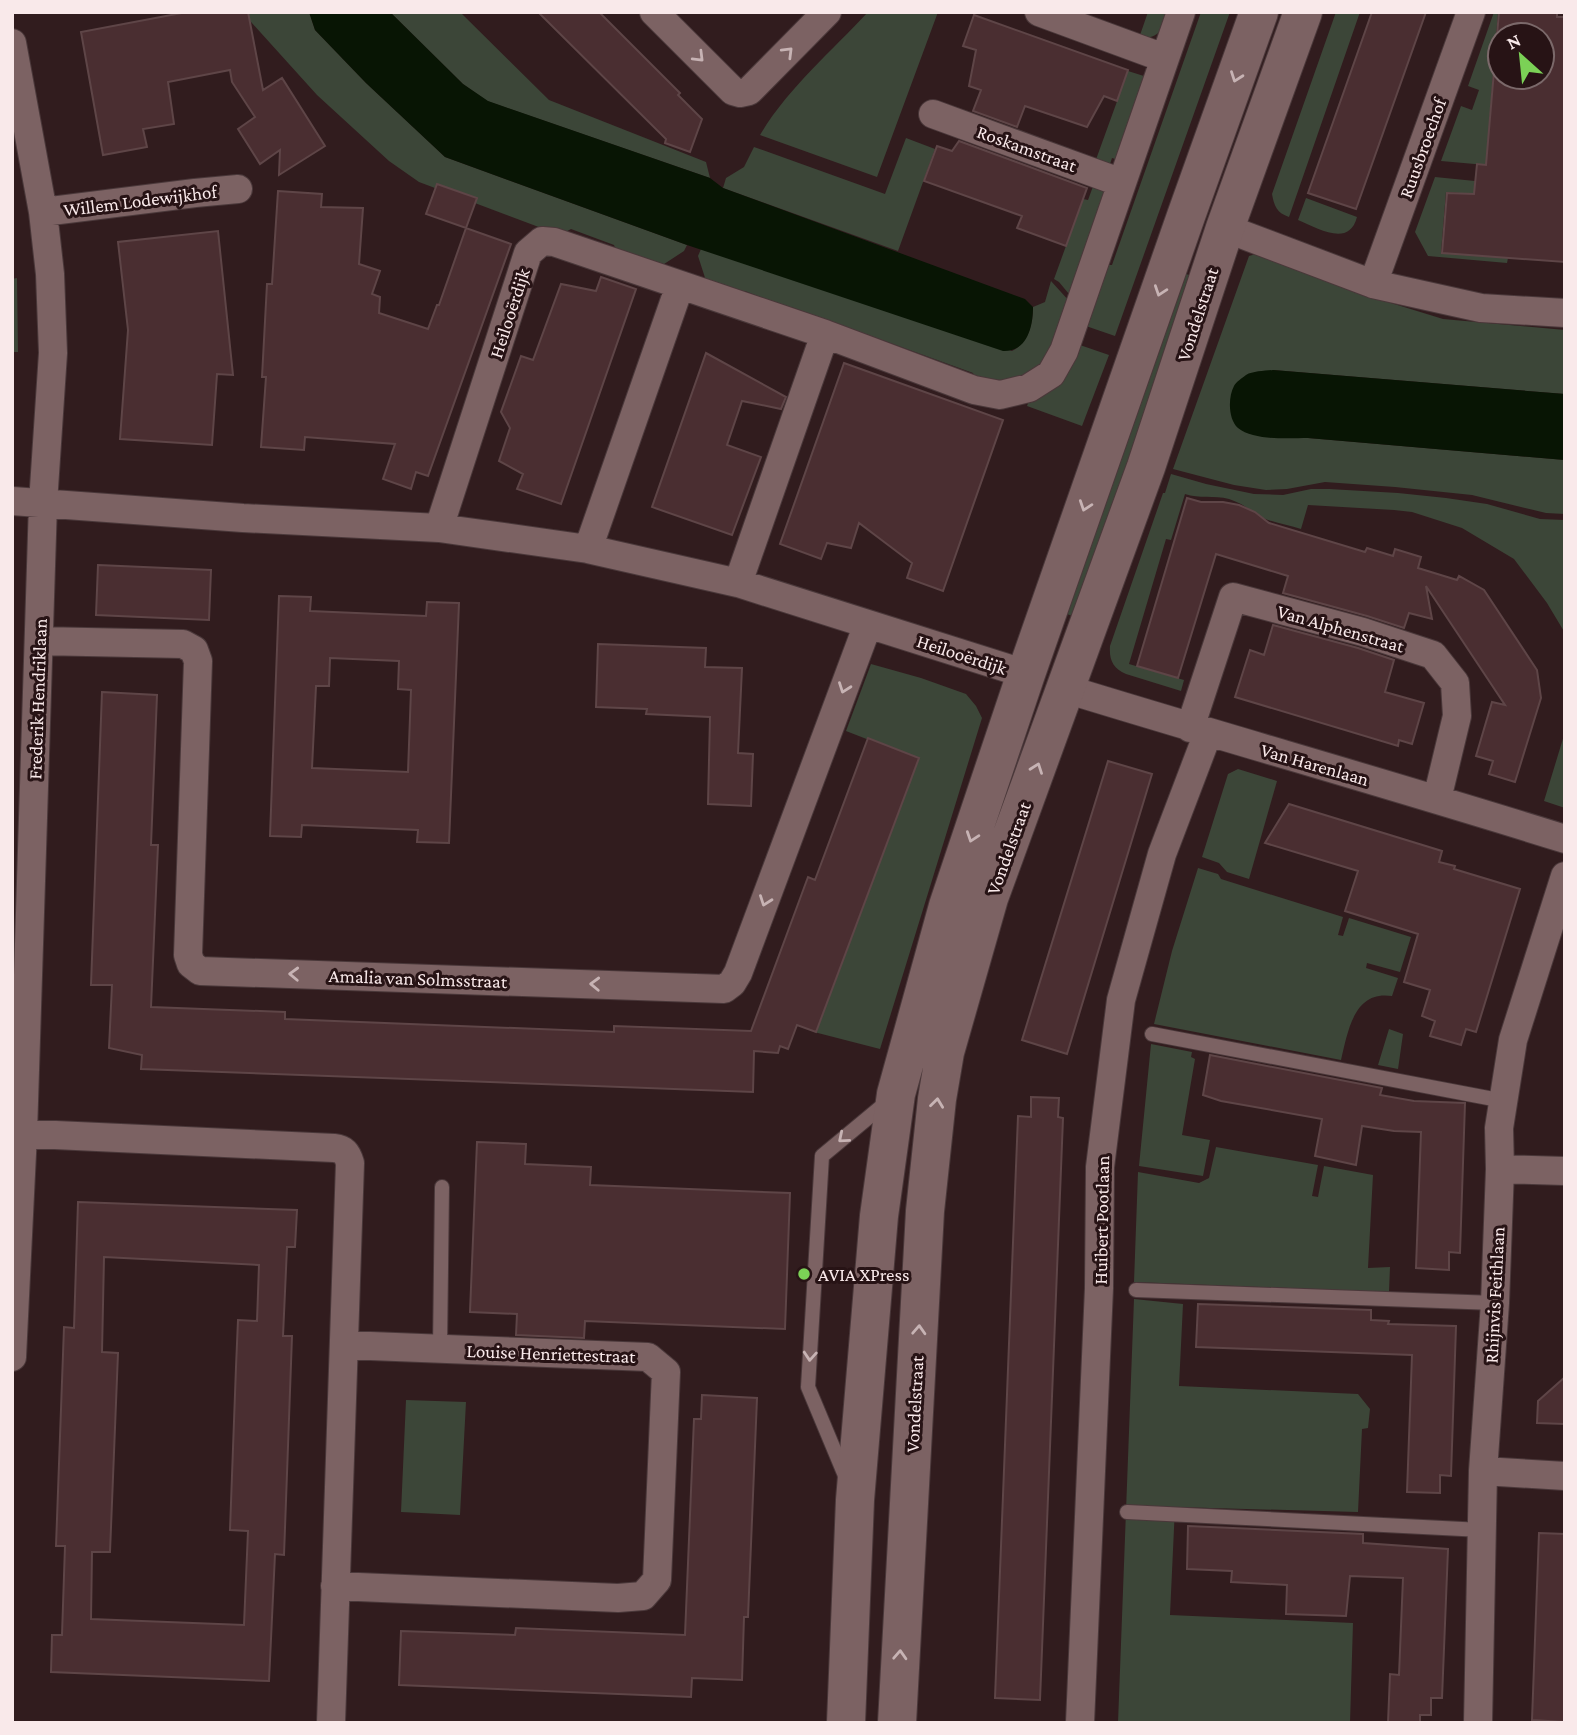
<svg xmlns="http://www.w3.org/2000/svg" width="1577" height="1735" font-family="'Crimson Pro',serif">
<rect width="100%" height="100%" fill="#311c1e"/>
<!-- green -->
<path fill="#3c4638" d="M242,12H309L315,30L366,83L445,157L687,245L684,251L658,268L618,255L614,245L571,229L560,235L419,182L389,161L317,95Z
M390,12H460L549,100L706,162L710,178L487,101L463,84Z
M868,12H938L877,177L760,135C788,88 831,52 868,12Z
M1148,12H1171C1162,29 1160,39 1139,38Z
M1201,12H1230L1115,336L1083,325L1107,265H1112Z
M1336,12H1360L1289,217C1277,213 1274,206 1272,194Z
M1494,12H1498L1486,165L1441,161L1461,106L1472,110L1479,90L1468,86Z
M1128,71L1147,77L1119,160L1112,158L1108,170L1094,165Z
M906,138L935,149L898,251L723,188L726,178L744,167L754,147L885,194Z
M1435,177L1475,181L1474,194L1446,192L1441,252L1508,258L1507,263L1428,256L1415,232Z
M1095,181L1110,187L1069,294L1059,282L1054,279L1083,199L1088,200Z
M1306,198L1357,217C1349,248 1318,228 1298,220Z
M701,249L1012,351C1028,343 1033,325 1033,307L1045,302L1051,281L1070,302L1050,362L1014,386L976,383L973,373L791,307L781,312L768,300L745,291L734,297L708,287L698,256Z
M1256,254L1365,295L1443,319L1565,330V394L1273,370L1231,411L1238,427L1269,437L1308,438L1565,460V514L1546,513L1472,495L1395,487L1325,482L1287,489L1266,490L1234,485L1173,469L1249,256Z
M1175,270L1200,279L1079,618L1054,610Z
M17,278L18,352H12V279Z
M1077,344L1109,355L1082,426L1027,406L1032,393Z
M1171,474L1206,484L1254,494L1283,495L1311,489H1329L1398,493L1446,498L1487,504L1540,519L1565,520V633L1547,603L1514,559L1462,528L1412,512L1394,510L1308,505L1301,529C1289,525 1275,523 1263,518C1251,511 1244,504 1229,499C1214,495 1199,499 1185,494L1171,540L1166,539L1129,664L1184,680L1181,691L1126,674C1113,668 1109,660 1110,646L1163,493H1165Z
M871,664L921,678L966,694L976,706L982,718L880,1049L814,1032L918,759L846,731Z
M1565,732V808L1544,801Z
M1238,769L1277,781L1249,879L1227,872L1219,863L1202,857L1228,774Z
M1198,868L1218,874L1221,879L1343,917L1338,935L1343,936L1349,918L1411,937L1400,972L1367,963L1366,968L1398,978L1392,996C1354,990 1348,1031 1341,1060L1154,1024L1172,951Z
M1389,1029L1403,1034L1398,1069L1378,1065Z
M1151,1044L1192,1052L1191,1057L1195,1059L1182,1135L1210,1140L1203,1176L1139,1166Z
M1216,1147L1318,1165L1312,1196L1318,1197L1324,1166L1373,1175L1368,1268L1390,1267L1389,1292L1134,1282L1138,1172L1199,1183L1209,1178Z
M1134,1299L1183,1304L1179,1386L1358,1394L1370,1409L1368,1428L1362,1429L1358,1512L1175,1507L1170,1615L1353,1623L1350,1723H1118Z
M406,1400L466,1402L460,1515L401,1512Z"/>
<!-- water -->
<path fill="#081504" d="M309,12H390L463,84L488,101L710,178L723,188L1025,299L1033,307C1033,327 1027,352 1003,351L687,245L445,157L366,83L315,30Z
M1273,370L1565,394V460L1308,438C1289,438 1254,441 1238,428C1228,419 1228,397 1234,386C1236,382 1242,378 1246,375C1253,371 1264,371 1273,370Z"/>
<!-- building -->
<path fill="#4a2e31" stroke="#5e4547" stroke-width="2" fill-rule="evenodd" d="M187,12H248L263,90L282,78L325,146L279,175L280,150L260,164L238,129L255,117L232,82L230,70L168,82L174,124L143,129L147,147L103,155L81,32Z
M538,12H599L680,93L678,95L702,119L690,152L665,143L666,139Z
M1372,12H1426L1356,209L1308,193Z
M1499,12H1557V17H1565V262L1442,253L1447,193L1474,194L1477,164L1486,165ZM1500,35H1542V77H1500Z
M974,15L1128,70L1117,101L1104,96L1087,127L1025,106L1017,127L973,111L981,90L969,86L976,50L963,46Z
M959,141L1087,188L1066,246L1017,228L1022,216L924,181L937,146L952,151Z
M437,184L477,198L466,228L426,214Z
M278,191L322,194L321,207L363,208L359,264L380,271L372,294L380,297L379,313L428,329L437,305H439L466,228L511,244L428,476L416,472L411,489L383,479L395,444L305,437L304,450L261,447L266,377H262L267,284H272Z
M218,231L233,375L217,374L212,445L120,439L128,330L118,242Z
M601,277L636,289L561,504L517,489L523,474L499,461L510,428L501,412L521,356L533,360L561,284L596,291Z
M706,353L786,397L781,409L742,401L727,445L761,457L732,535L652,507Z
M844,363L1003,420L943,591L907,578L912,563L859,523L851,548L827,543L821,559L780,544Z
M1187,498L1201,502H1223L1239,505L1255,512L1269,523L1365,552L1367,548L1393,556L1395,549L1421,557L1418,568L1457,580L1459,576L1484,590L1537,670L1541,698L1515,782L1489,774L1493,761L1476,756L1492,702L1505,705L1426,586L1432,619L1409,613L1404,628L1367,616L1283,593L1288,576L1216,554L1178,678L1137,666Z
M98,565L211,570L209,620L96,615Z
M279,596L311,597L310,611L426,616L427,602L459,603L449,843L417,842L418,830L302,825L301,837L270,836ZM330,658L399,661L398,689L411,690L408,772L312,768L316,686H329Z
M1273,625L1358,648L1394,660L1385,692L1424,703L1412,744L1399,740L1398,746L1235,697L1250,650L1264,655Z
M598,644L706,648L705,667L742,668L738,753L753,754L751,806L708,804L710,717L646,714L647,709L596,707Z
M102,692L157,695L151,845H158L151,1007L285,1012V1019L614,1032V1026L751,1031L808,877L815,880L868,738L919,758L816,1032L797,1025L788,1049L780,1046L778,1053L754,1051L753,1092L141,1069L142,1055L109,1048L112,985H91Z
M1108,761L1152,774L1067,1054L1022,1040Z
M1289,804L1442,851L1439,862L1455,866L1454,869L1520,889L1476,1032L1466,1029L1461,1045L1430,1036L1435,1021L1422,1016L1430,990L1404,982L1418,934L1345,911L1358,871L1265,843Z
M1210,1055L1382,1088L1380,1095L1414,1101L1465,1103L1460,1253L1449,1252V1270L1416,1268L1421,1132L1394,1131L1362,1126L1356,1165L1315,1156L1322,1119L1221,1101L1203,1095Z
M1031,1097L1059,1098L1058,1117L1063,1118L1040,1700L995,1698L1018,1116L1031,1117Z
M477,1142L526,1144L525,1164L591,1167L590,1185L790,1193L785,1329L585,1321L584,1338L516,1335L517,1314L470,1312Z
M78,1202L297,1210L295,1247H287L283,1336H292L288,1446L284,1555L275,1554L269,1681L51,1672L52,1635H62L65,1546H56L64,1327L74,1328ZM104,1257L259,1265L257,1321L238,1320L236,1367L230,1530L248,1531L244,1625L91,1619L92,1552H110L118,1353L102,1352Z
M1198,1304L1371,1310V1320L1389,1321L1388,1324L1456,1326L1451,1476L1440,1475V1493L1407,1492L1412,1355L1196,1347Z
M1565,1377V1424L1537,1423L1538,1401Z
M702,1395L757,1398L748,1617H744L742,1680L692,1678L691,1697L399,1685L401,1631L515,1635L516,1628L685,1635L694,1419H701Z
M1188,1526L1363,1534V1543L1448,1549L1442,1698H1431V1715H1420V1723H1388L1390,1674L1399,1675L1403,1578L1350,1576L1346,1616L1286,1614L1287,1585L1231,1582L1232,1571L1187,1569Z
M1539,1533L1565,1534V1722L1532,1720Z"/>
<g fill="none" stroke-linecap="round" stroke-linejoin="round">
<!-- lane casing -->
<g stroke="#4a383a" stroke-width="16">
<path id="lane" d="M1152,1034L1504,1101
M1136,1290L1495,1303
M440,1349L442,1187
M846,1478L808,1387L822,1156L887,1102
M1127,1512L1482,1530"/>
</g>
<!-- street casing -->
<g stroke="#4a383a" stroke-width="30">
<path id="street" d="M654,12L733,91L740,93L749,91L827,12
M1039,12L1164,58
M12,43L43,212L50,274L53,353L43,503L23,1133L12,1357
M933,114L1122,183
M43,212L195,193L238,189
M1225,228L1373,284L1481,308L1565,313
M1373,284L1471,12
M12,501L243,518L439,528L588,549L738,583L1026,674
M439,528L528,253L542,241L554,242L825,334L974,390L1000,395L1029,388L1051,374L1064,351L1181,12
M588,549L680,285
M738,583L825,334
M39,641L183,644L194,650L198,661L188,955L191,964L200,971L724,989L732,983L738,973L868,624
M1066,689C1232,740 1399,787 1565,839
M1190,728L1233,597L1363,632L1433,655L1455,683L1457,716L1437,799
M12,1133L334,1148C344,1149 347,1153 350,1163L331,1723
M1500,1169L1565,1171
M1483,1471L1565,1476
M335,1586L618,1598L643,1596L657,1580L666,1372L648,1357L345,1345
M1080,1723L1099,1288L1100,1167L1121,1000L1162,854L1208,733
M1478,1723L1483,1471L1495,1303L1500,1169L1499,1128L1513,1040L1565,876"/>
</g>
<!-- secondary casing -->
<g stroke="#4a383a" stroke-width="40">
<path id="secondary" d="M846,1723L855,1500L879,1216L896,1094L948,906L1026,674L1186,216L1259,12
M897,1723L925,1211L937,1099L945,1052L989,898L1146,467L1225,228L1303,12"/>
</g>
<!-- lane -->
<use href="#lane" stroke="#7c6263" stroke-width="14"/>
<!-- street -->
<use href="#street" stroke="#7c6263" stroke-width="28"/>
<!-- secondary -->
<use href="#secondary" stroke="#7c6263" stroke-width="38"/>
</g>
<!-- one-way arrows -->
<defs><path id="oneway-chevron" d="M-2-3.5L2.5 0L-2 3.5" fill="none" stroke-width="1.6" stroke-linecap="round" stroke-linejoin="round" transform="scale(1.75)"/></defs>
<g stroke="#c7b3b4">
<use href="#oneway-chevron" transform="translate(788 52) rotate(-45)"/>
<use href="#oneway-chevron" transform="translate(699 57) rotate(45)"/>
<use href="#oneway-chevron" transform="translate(1236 77) rotate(110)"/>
<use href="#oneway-chevron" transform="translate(1160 291) rotate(109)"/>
<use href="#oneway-chevron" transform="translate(1085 506) rotate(109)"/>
<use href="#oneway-chevron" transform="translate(844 688) rotate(110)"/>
<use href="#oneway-chevron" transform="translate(1037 768) rotate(-70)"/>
<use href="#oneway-chevron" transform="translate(972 837) rotate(109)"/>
<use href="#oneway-chevron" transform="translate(765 901) rotate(110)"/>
<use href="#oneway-chevron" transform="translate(294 974) rotate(-178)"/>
<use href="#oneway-chevron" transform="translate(595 984) rotate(-178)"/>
<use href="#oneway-chevron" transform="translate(937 1103) rotate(-83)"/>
<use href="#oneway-chevron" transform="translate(843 1138) rotate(140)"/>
<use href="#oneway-chevron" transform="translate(919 1330) rotate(-87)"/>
<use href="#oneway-chevron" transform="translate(810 1356) rotate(94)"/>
<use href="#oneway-chevron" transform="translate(900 1655) rotate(-87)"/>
</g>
<!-- markers -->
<circle fill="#7bd156" stroke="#271315" stroke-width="2.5" cx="804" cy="1274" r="7"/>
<g text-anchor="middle" stroke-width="6" stroke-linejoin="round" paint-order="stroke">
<!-- street labels -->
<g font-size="19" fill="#f9e9ea" stroke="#271315">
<text transform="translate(1027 148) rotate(20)" y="7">Roskamstraat</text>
<text transform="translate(1422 148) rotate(-70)" y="7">Ruusbroechof</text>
<text transform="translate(140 200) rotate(-7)" y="7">Willem Lodewijkhof</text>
<text transform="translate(509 313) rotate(-72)" y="7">Heilooërdijk</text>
<text transform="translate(1197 314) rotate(-72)" y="7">Vondelstraat</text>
<text transform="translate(1341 628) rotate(16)" y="7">Van Alphenstraat</text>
<text transform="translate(962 654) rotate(18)" y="7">Heilooërdijk</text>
<text transform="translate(37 699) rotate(-88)" y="7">Frederik Hendriklaan</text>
<text transform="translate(1315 764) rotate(16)" y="7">Van Harenlaan</text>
<text transform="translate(1008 848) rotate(-70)" y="7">Vondelstraat</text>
<text transform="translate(418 978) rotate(2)" y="7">Amalia van Solmsstraat</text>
<text transform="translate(1101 1220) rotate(-89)" y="7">Huibert Pootlaan</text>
<text transform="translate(1494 1295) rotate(-87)" y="7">Rhijnvis Feithlaan</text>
<text transform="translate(551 1353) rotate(2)" y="7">Louise Henriettestraat</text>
<text transform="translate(914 1404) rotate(-87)" y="7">Vondelstraat</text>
</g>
<!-- poi labels -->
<g font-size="19" fill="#f9e9ea" stroke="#271315" text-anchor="start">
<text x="818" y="1281">AVIA XPress</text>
</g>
</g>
<!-- border -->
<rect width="1577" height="1735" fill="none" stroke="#f9e9ea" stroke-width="28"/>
<!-- north arrow -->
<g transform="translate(1521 56) rotate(333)"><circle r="33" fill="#271315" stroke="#7b696a" stroke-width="2"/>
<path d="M0-5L12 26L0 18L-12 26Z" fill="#7bd156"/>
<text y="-10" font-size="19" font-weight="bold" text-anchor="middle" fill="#f9e9ea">N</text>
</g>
</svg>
